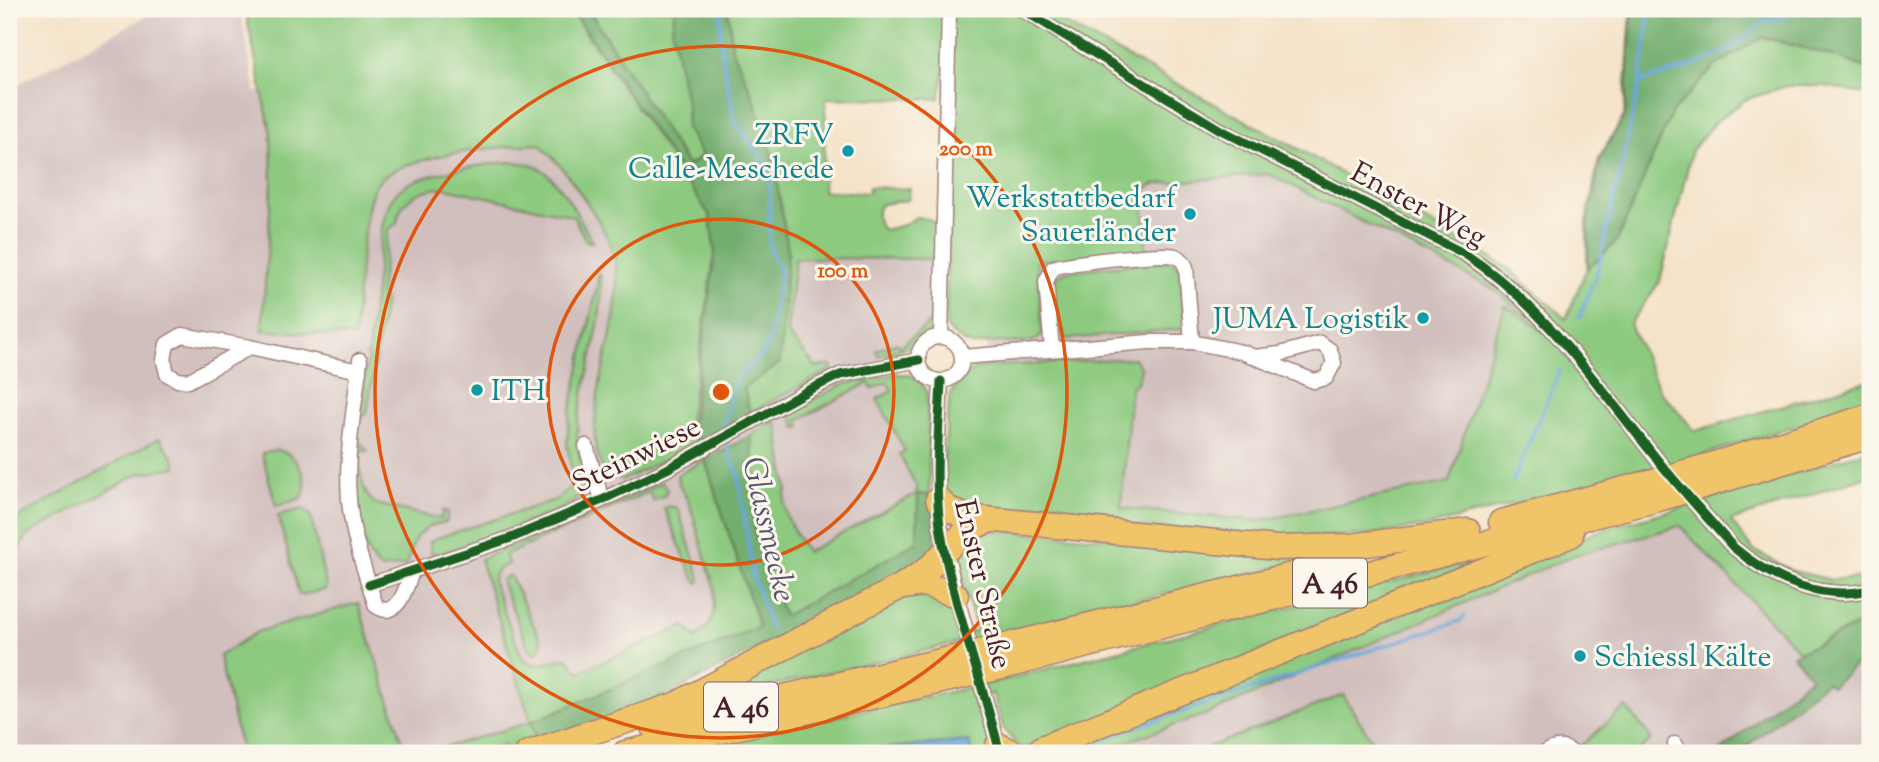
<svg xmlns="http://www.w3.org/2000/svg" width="1879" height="762" font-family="'Sorts Mill Goudy',serif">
<rect width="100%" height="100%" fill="#fbf7ec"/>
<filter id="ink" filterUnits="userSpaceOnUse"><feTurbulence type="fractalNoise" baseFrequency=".0143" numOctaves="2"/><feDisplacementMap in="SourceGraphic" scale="14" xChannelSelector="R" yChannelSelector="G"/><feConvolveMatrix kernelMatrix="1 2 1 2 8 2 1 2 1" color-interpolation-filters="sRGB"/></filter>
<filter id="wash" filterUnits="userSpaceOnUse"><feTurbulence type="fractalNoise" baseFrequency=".00686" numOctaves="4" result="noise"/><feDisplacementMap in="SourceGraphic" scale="28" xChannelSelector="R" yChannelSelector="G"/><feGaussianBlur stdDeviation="1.57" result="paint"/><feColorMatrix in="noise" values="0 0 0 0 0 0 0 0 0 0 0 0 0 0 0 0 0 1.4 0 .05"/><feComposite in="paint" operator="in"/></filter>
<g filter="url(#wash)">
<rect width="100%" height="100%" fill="#f5e3c9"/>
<!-- industrial -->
<path fill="#d1bfbd" d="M160,9H240L256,93L426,9H571L710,216L715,252L935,247L932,321L898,348V373L909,374L916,377L922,381L927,392L930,495L936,540L536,739L480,753H9V89Z
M1269,174L1494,289L1553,340L1504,305L1449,482L1258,521L1120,508L986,373L987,343L948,308L1154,184Z
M1680,526L1800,651L1870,619V753H1380L1343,695L1209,747L1210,753H1093L1210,713L1571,559Z"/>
<!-- green -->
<path fill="#8dca80" stroke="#6c7456" stroke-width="2" d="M245,9H570L710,216L715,252L689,422L697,444L623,480L606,475C591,447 594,433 597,402C601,368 613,336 616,302C621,257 608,233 583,197C570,177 557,160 539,144C501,147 399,154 376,184C363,202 357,309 354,337L262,330L272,182L271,133Z
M588,9H675L672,30L687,107L686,127L702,156L687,166Z
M728,9H944L946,63L939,99L826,98L823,191L868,193L869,187L910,189L908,200L882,204C874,211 876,224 884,230L904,225L916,217L929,219L939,225L938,326L910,347L878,356L876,350L897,343L900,347L932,321L934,259L795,258L787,333L816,367L831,365L832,369L750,413L744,388L773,158L753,97L732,48Z
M951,9H1056V19L1291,145L1507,267L1566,319L1587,268V220L1599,158L1624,116L1631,9L1625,116L1600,158L1588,220V268L1617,241L1671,112L1715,66L1762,37L1841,58L1870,70V95L1825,86H1786L1745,100L1714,123L1692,150L1660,281L1630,324L1660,391L1695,431L1870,380V403L1690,459L1433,525L1369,535L1281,539L968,511L944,490L943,466L950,394L963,377L978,367L1134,358L1141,369L1137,383L1131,387L1121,508L1258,521L1449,482L1505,305L1545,333L1494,289L1269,174L1154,184L1143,190L1146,251L1037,261L1042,325V335C1031,348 1005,340 988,343C982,344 979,346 972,345C962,342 950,334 946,325Z
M515,162C522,163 530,163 536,166C560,178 580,219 592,242L586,241L573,216L446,188C424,187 399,198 397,223L388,230L380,294L385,300L367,413L361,418L382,227C386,213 389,197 402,188C421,173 489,163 515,162Z
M1165,261L1173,262L1180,269L1184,326L1181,329L1067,339C1056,331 1049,292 1055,280C1058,273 1067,271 1074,270Z
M600,272C606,322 585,372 578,422L577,439L585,488L573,502L555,512L437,555L431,552L430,542L434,539L555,500L570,488L573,476L567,445L569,418L597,287L598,273Z
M898,374C914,374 920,379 927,392L930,495H918L917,542L783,617L755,533L752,435L773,422L777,424L787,490C778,511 796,535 807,552L916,494L917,487L899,454L905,451L877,399L892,391L887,382L872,389L868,383L798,420L801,427L796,428L791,415L793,410L844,384Z
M159,438L174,458L176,467L138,474L27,535L9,566V523Z
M359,442L368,451L359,452C361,470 359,493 376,504L441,519L443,510L448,512L446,522L430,526L416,537L406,565L382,569C354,553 351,470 359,442Z
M277,450C297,453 311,480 302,498L276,506L262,453Z
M1870,450V475L1731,521L1753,550L1793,571L1831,580L1870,577V619L1800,652L1680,526L1573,556L1210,713L1093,753H1057L1059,747L1604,529L1673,510Z
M705,460L760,627L531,722L536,739L476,753H425L531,722L480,559L577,521L662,482L667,490L665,495L653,501L649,492L505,555L509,564C498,568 493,572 493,583L521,655C533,671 548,662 564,658L568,659L579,672L685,626L696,638C720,617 711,616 715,590L689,502L679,485L677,475Z
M670,506L677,508L679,512L699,576L700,581L698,583L694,579L664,508Z
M303,509L310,513L326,586L325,590L299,595L278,515Z
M981,530L1338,553L980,638L688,705L900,594L930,589L948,600L958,635L977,630L955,557Z
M1496,555L1034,745L1021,749L1004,730L993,694L980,697L994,753H971L969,741L880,749L879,753H665L990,683Z
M510,575L542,643L539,651L535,653L529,649L502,584L503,579Z
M358,603L406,753H242L219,656L257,632Z
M1343,695L1380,753H1210L1209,747Z
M1626,707L1652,739L1635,753H1584L1579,747Z"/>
<!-- forest -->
<path fill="#72ae6e" stroke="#5e664c" stroke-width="2" d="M572,9H588L688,166L702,156L686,127L687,107L672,30L675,9H728L732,48L753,97L773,158L788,249L780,363L744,388L750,413L698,443L692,422L715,252L710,216Z
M1632,9H1870V70L1841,58L1763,37L1715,66L1672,112L1617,241L1588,268V220L1600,158L1625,115Z
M752,435L755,533L784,616L917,542L918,494L930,495C933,518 941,543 928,562L636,711L536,739L531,722L759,627L705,460Z
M1870,620V652L1832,686L1826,682L1738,753H1718L1811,677L1793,655Z"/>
<!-- water -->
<path fill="#6ba7dc" stroke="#5a6384" stroke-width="2" d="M969,741L971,753H879V749Z"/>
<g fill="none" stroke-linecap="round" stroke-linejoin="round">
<!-- stream -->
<path stroke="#6ba7dc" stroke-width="3.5" d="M721,9L720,39L734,121L767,165L770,185L769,246L780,273L770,339L762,355L736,379L724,422L725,432
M1640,82L1695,65L1730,49L1764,22L1780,19L1798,9
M1579,318L1597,273L1640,82L1650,9
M726,440L729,454L738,473L753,576L771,628
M1513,481L1560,370
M846,747L848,753
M1067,753L1123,731L1460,621L1465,616"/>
</g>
</g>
<g filter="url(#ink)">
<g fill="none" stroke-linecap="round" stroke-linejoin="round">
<!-- minor casing -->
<g stroke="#a0817a" stroke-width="17">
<path id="minor" d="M1021,9L1219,129L1465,254C1542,304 1595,382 1652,453C1677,485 1706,516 1733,547C1771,579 1819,601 1870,590
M941,337L949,9
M918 359a22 22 0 1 1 44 0a22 22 0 1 1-44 0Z
M250,347L188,381L178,380L167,374L164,360L167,344L182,335L250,347L359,371
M1052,350L1046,281L1053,268C1065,263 1162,252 1175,256C1181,258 1183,261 1186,267L1192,342
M962,357L1149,342H1192L1242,352L1314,381L1326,378L1334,363L1330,350L1320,343L1280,354L1254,357
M360,360C354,413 342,469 352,522C357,551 367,578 376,606C398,621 406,587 412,572
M941,381L937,455L940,525L956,595L1000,752
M586,446L602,500
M369,585L511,538L602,500L667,469L809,390L840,375L919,360
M1675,744L1681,753
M1545,753C1554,747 1564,745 1572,753"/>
</g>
<!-- motorway casing -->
<g stroke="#a0817a" stroke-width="27">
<path id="motorway" d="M1711,465L1870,416
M1723,480L1870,436
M938,499L947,508L966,517L1277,548L1351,546L1468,531
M1501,522L1646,483
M903,585C912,579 922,574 931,566C953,545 962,528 993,520
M1001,647L1344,562
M1006,666L1655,500
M653,727L945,660
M998,745L1014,753
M528,753L675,705L898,588L924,584L956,595
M625,753L950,679
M1038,753L1042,748L1571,535"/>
</g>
<!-- minor -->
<use href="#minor" stroke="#fff" stroke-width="14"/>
<!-- motorway -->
<use href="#motorway" stroke="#f0c469" stroke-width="24"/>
<!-- motorway-bridge casing -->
<g stroke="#a0817a" stroke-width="27" stroke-linecap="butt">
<path id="motorway-bridge" d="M1646,483L1711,465
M1655,500L1723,480
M945,660L1001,647
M950,679L1006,666"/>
</g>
<!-- motorway-bridge -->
<use href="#motorway-bridge" stroke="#f0c469" stroke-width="24"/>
<!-- cycleway casing -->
<g stroke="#fbf7ec" stroke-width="13">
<path id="cycleway" d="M1021,9L1219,129L1465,254C1542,304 1595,382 1652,453C1677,485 1706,516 1733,547C1771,579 1819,601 1870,590
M941,381C939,429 934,478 940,526C951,600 982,680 1000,753
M369,585L511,538L602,500L667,469L809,390L840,375L919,360"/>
</g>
<!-- cycleway -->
<use href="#cycleway" stroke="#1b5e20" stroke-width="9"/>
</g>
</g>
<!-- distance rings -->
<g fill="none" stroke="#e0560e" stroke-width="3.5">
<circle cx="721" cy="392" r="173"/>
<circle cx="721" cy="392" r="346"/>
</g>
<!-- markers -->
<g fill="#0f9aa8" stroke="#fbf7ec" stroke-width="2.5">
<circle cx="848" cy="151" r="7"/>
<circle cx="1190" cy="214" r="7"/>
<circle cx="1423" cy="318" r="7"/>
<circle cx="477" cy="390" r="7"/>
<circle cx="1580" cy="656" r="7"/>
</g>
<g text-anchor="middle" stroke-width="6" stroke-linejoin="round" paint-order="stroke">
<!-- shield labels -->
<g fill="#fbf7ec" stroke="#7f6065" stroke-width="2">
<rect x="1293" y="558.5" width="74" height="49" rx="5"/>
<rect x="704" y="682.5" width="74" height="49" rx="5"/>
</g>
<g font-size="28" font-weight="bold" fill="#4a1f2b">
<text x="1330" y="593">A 46</text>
<text x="741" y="717">A 46</text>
</g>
<!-- culture labels -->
<g font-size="30" fill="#0d838f" stroke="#fbf7ec" text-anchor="end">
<text x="834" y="144">ZRFV<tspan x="834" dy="34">Calle-Meschede</tspan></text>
<text x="1176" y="207">Werkstattbedarf<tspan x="1176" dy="34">Sauerländer</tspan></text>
<text x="1409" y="328">JUMA Logistik</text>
<text x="491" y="400" text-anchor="start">ITH</text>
<text x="1594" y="666" text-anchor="start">Schiessl Kälte</text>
</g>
<!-- street labels -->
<g font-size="30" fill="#4a1f2b" stroke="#fbf7ec">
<text transform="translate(1419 204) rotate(28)" y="10">Enster Weg</text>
<text transform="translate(636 454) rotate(-26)" y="10">Steinwiese</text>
<text transform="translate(984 584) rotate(77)" y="10">Enster Straße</text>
</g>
<!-- water labels -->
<g font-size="32" font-style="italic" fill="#575572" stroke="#fbf7ec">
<text transform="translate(770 529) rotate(77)" y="11">Glassmecke</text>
</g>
</g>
<circle cx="721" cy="392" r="10" fill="#e0560e" stroke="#fbf7ec" stroke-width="3.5"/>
<g font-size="21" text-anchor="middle" font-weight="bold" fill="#e0560e" stroke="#fbf7ec" stroke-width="6" stroke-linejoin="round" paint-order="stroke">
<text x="966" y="155">200 m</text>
<text x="843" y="277">100 m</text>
</g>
<!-- margin -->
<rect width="1879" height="762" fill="none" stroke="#fbf7ec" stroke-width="35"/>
</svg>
